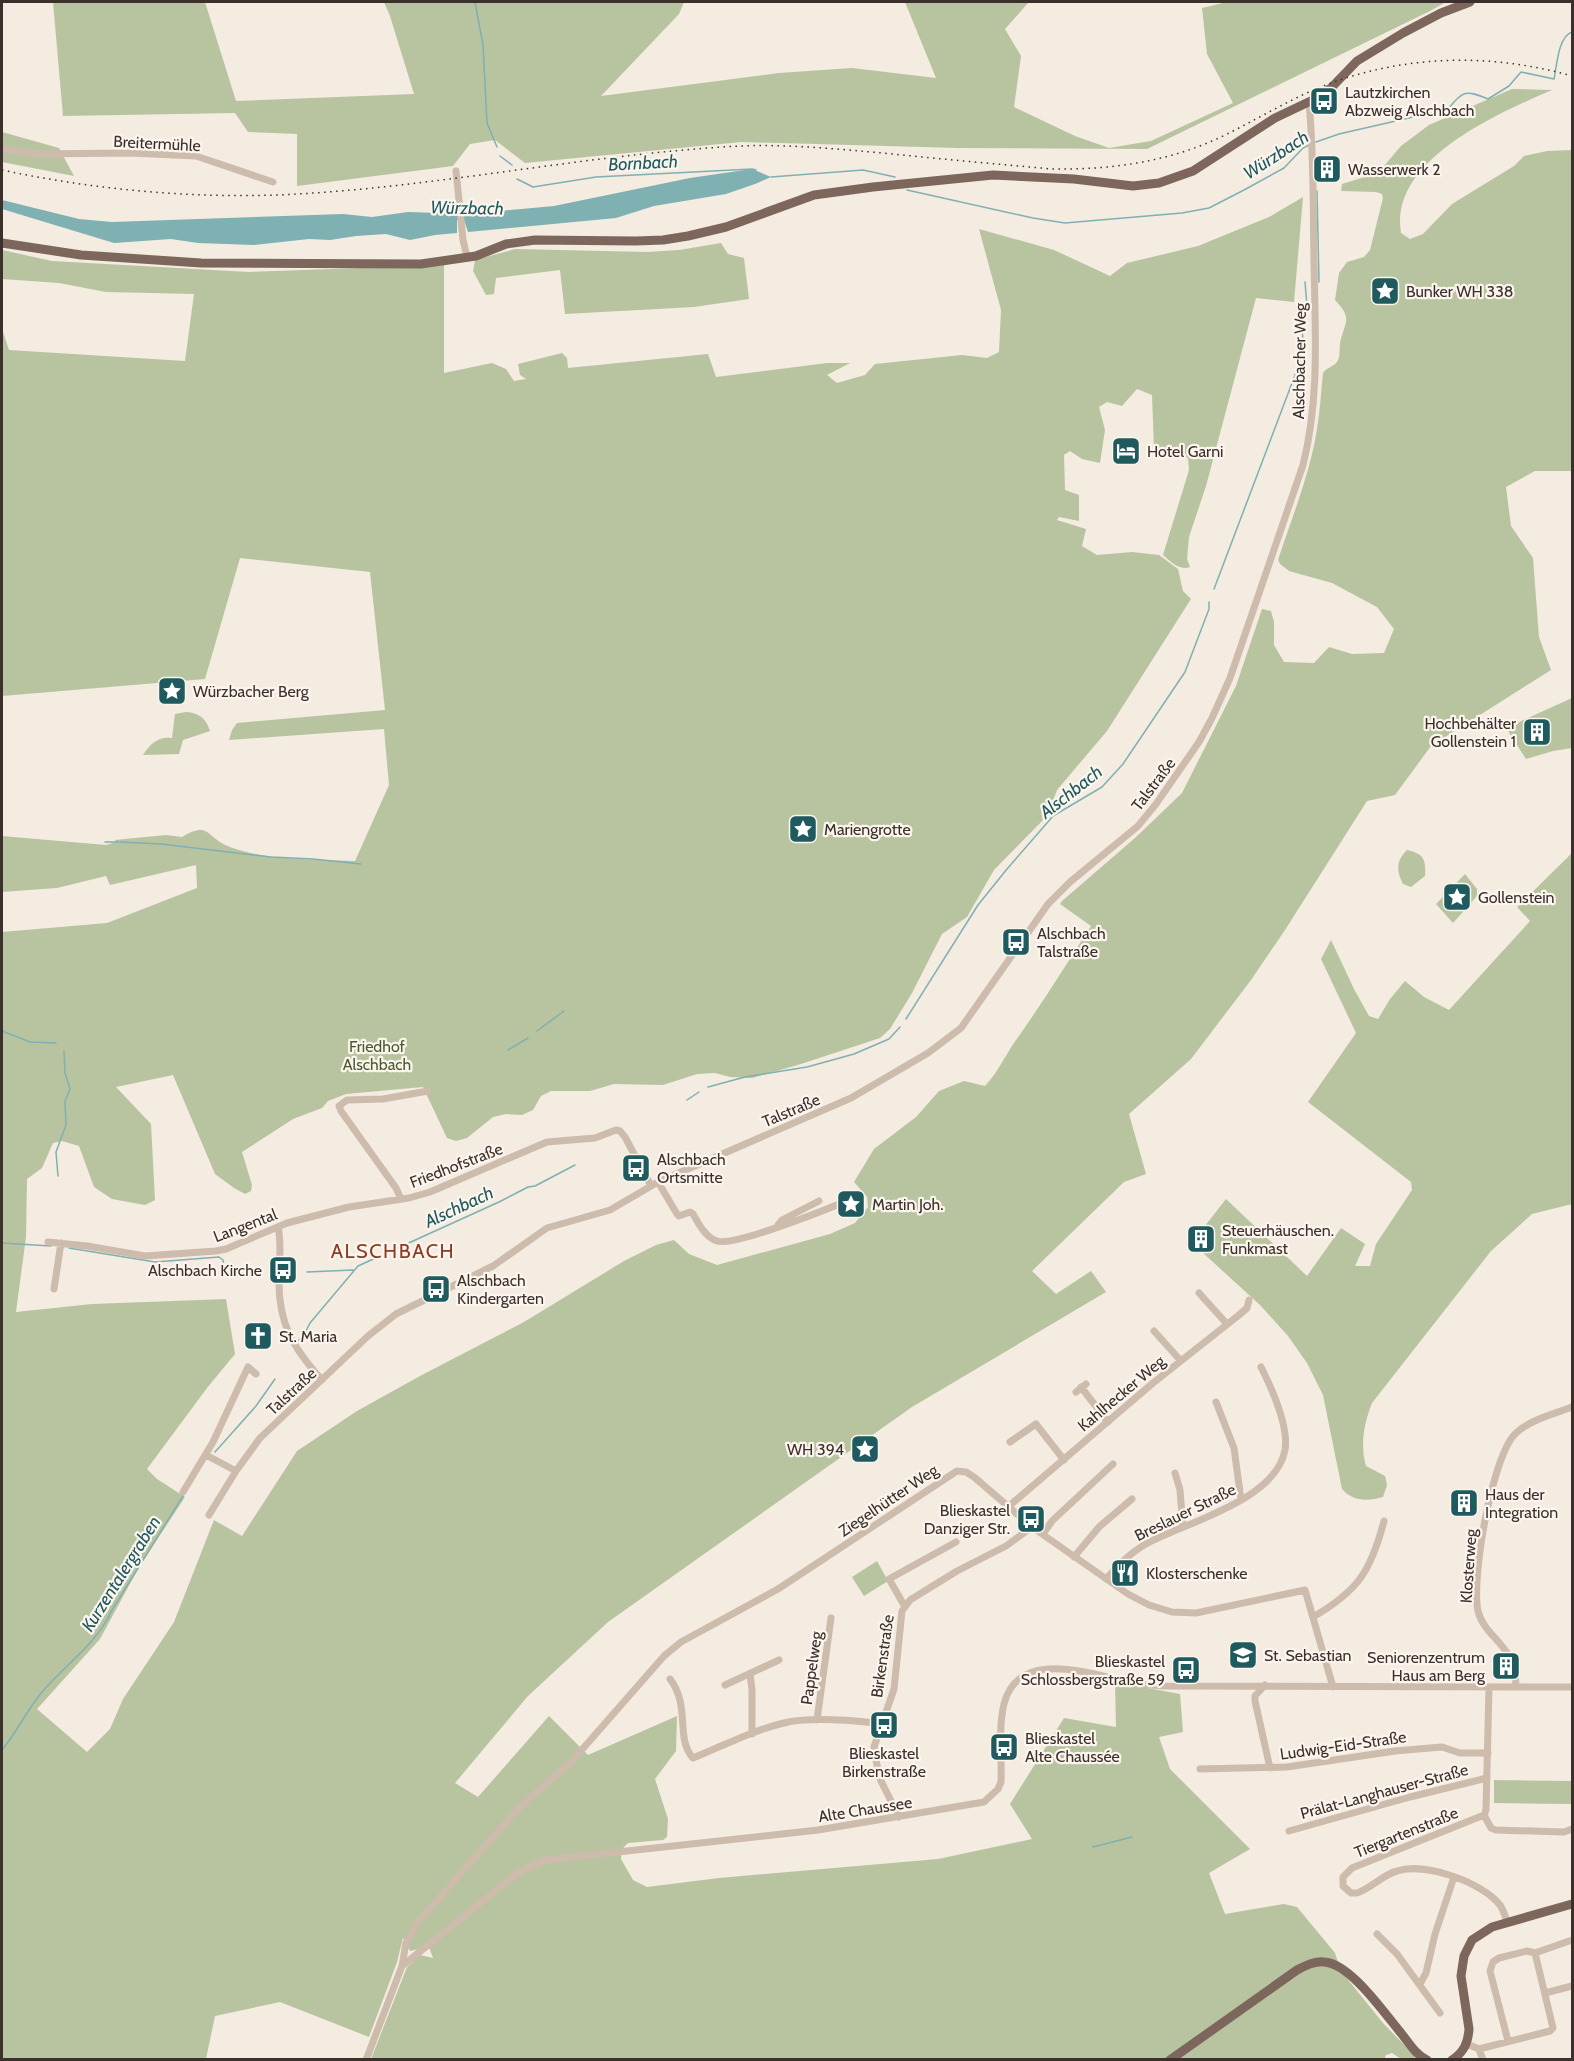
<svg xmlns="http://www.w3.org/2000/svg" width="1574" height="2061" font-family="Cabin,sans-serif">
<rect width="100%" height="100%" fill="#f4ebe1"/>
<!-- green -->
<path fill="#b8c4a0" d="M53,2H205L236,101L414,94L390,16L384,2H684L679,14L601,96L779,73L852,68L936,78L905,2H1029L1005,29L1021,56L1014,107L1075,136L1109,148L1151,141L1233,103L1207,54L1202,8L1227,2H1446L1430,11L1147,149L958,148L741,142L525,163L495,140L470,144L453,166L297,186V134L248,132L235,113L63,116Z
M1512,89L1552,90C1497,114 1389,160 1401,233L1410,239L1423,234L1452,204L1514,166L1524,156L1547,151L1572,150V471H1535L1506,487L1511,526L1533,558L1539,637L1551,670L1431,746L1395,795L1367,801L1285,930L1251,980L1191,1059L1129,1114L1146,1174L1124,1182L1032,1271L1056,1294L1091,1271L1106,1292L912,1407L608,1622L528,1696L455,1783L478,1797L549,1716L588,1755L677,1716L676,1751L655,1779L668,1819L667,1837L663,1840L628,1843L622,1849L621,1859L633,1880L647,1887L719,1878L938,1859L1032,1839L1010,1804L1064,1718L1116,1727L1115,1682L1180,1694L1183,1732L1159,1737L1170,1769L1250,1849L1209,1873L1225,1914L1284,1904L1297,1907L1335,1953L1341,1971L1383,2023L1415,2056L1414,2059H1401L1392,2053L1386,2055L1384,2060L371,2059L407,1967L420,1955L433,1958L429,1947L410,1951L403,1938L397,1962L369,2037L280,2002L215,2016L206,2059H2V932L107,923L197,888L196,865L110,885L106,876L57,888L2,892V836L106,845L116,842L115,840L166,835L182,837C210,820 206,838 230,847C269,861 314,859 355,861L389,785L384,729L229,740L232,730L237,723L385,710L370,572L240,558L205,679L2,696V329L9,350L185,361L194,294L106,292L59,283L2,279V250L52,261L249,272L444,265V373L492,363L506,369L514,381L526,379L520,375L518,364L562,353L567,358L568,368L708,354L716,377L827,363H850L827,375L837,383L865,375L875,364L962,355L987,358L999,352L1001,310L979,229L1054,250L1110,276L1127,263L1198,246L1269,217L1303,197L1294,302L1256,298L1206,486L1189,537L1187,559L1190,567C1179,571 1170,561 1163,555L1189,470L1188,458L1154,449L1152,395L1137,389L1122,406L1107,402L1099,407L1105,430L1100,463L1082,459L1070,451L1064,455L1065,490L1079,495V521L1059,517L1057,520L1086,529L1082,546L1097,555L1132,552L1159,555L1178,569L1183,591L1191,599L1107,731L1057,790L1047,816L994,870L967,917L942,934L912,993L890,1029L880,1038L801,1064L752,1078L730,1077L715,1073L697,1074L663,1085L614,1084L590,1091H551L541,1096L533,1110L522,1115L506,1114L493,1117L467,1138L456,1141L447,1138L423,1087L346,1094L328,1101L322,1108L293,1119L242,1152L252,1185L251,1191L245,1194L234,1188L215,1174L173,1075L116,1087L151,1124L155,1200L145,1205L112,1199L94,1187L79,1146L62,1141L53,1143L42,1168L27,1179L26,1237L16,1312L92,1304L226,1299L235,1354L207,1388L147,1469L157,1479L185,1497L139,1567L100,1639L37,1709L87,1752L110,1729L123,1699L174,1622L214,1520L242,1536L297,1451L357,1411L420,1376L524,1322L624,1261L656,1245L674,1240L689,1254L717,1265L830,1234L855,1223L868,1207L867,1197L854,1182L874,1149L916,1117L939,1091L964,1081L985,1086C997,1073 1004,1058 1014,1043C1041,1005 1066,965 1091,926L1060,904L1062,901L1135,838L1182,793L1236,686L1262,609L1271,611L1274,622V645L1284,662L1314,663L1329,647L1352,654L1384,653L1394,629L1377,607L1332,583L1289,571L1280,564L1278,560C1292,517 1310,474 1317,429C1320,411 1321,392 1323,373C1327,367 1333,367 1337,362C1341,356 1339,349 1340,343C1345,321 1353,319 1335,300L1339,273L1347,262L1364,257L1370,250L1383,198L1382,194L1376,192L1341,191L1342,184L1378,173L1401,146L1429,125Z
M2,132L59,148L74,176L2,162Z
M721,243L728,254L744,258L749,299L694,307L565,314L560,270L496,278L494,294L486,295L473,271L475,260L515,249L647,252L679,250Z
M1572,698V748L1553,751L1526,759L1506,728Z
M186,712C199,713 206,718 210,731L183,740L179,754L143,755C150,744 158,736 172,738L175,714Z
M1407,850C1424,854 1426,859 1425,876L1411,887L1403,884C1396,870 1396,861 1407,850Z
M1572,853V1204L1532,1214L1491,1251L1372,1403C1364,1423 1360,1445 1366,1466L1385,1476L1387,1485L1383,1497C1368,1501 1353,1502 1342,1489L1323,1395L1307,1363L1288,1336L1260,1305L1203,1253L1194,1240L1226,1199L1307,1276L1341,1228L1365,1244L1355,1266H1370L1376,1244L1412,1190L1411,1182L1308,1102L1356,1033L1321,959L1331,940L1354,989L1369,1016L1378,1019L1390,999L1405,981L1424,997L1449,1010L1530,921L1517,907Z
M1465,874L1477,889V896L1453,923L1436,904Z
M877,1561L888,1581L864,1596L852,1577Z
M1494,1780L1572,1781V1804L1494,1803Z"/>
<!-- water -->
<path fill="#7fb0b2" d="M752,169L771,177L755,184L726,194L654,206L616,218L468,232L464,220H457V233L435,235L410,240L386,234L356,236L330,240L309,239L254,245L198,243L171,239L114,243L2,209V200L79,219L112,222L343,214L372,217L408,212L466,214L554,206L690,178Z"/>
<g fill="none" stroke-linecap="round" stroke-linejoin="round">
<!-- stream -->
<path stroke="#7fb0b2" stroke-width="1.5" d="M475,2L483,45L487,123L497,147
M1316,142L1339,134L1448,109C1463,90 1466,90 1488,99L1509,86L1521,72L1554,79C1557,65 1558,37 1572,32
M500,156L512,165
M771,177L863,170L895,177
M517,179L533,187L596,177L752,169L756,170
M907,190L1033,218L1065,223L1182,213L1209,208L1244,190L1284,168L1303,148L1309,145
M1317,191L1319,282
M1214,589L1303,354L1302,308L1307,306L1305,282
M105,842H118
M120,842L161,844L271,857L313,859L361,864
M906,1019L978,905L1007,869L1053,816L1102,787L1123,764L1185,672L1209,609V602
M2,1031L30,1042L56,1043
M537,1031L564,1011
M508,1050L528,1038
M708,1087L745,1077L807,1067L854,1054L889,1039L900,1027
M687,1100L699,1092
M58,1176L56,1152L66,1125L65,1101L70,1089L65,1073L64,1051
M2,1243L51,1246
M69,1248L155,1262L219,1257L223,1260L225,1274
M307,1272L353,1270
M234,1273H258
M297,1342L305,1333L310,1323L358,1266L499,1202L528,1187L535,1186L575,1165
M215,1452L256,1406L275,1379
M2,1750C17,1732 27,1710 42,1692C66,1664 96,1645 112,1610L183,1496
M1093,1847L1132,1837"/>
<!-- minor -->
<path stroke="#cdbbac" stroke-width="7" d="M2,149L37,154L130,153L196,156L273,182
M456,171L463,240L467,257
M658,1182L677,1214L679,1216L690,1212L693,1214C699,1224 705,1237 717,1241C734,1247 833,1207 853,1198
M401,1199L396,1188L341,1111L339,1106L347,1100L383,1099L428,1091
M778,1225L782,1220L819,1201
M278,1227C282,1244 279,1261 279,1279C278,1323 293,1348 322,1380
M48,1242L87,1246L145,1256L216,1251L226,1249L287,1223L349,1207L409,1198L430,1192L547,1142L595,1138L616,1130L620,1131L625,1137L651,1186
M54,1289L61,1243
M1199,1293L1227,1324
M1154,1331L1181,1361
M1081,1387L1108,1422
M1076,1392L1086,1384
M1216,1402L1234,1448L1241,1500
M1010,1442L1036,1424L1064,1460
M206,1455L236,1471
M1175,1473L1180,1490L1183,1527
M183,1492L213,1442L248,1367L256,1374
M1008,1507L1153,1383L1239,1315L1247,1308L1249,1300
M209,1515L236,1471L260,1438L368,1336L396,1314L493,1266L547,1228L610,1210L658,1182L851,1098L928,1053L961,1028L1048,904L1070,882L1138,826L1156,804L1199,742L1212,718L1230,678L1303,465C1320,398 1315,330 1314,261C1313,208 1314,155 1309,102
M1043,1534L1052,1521L1113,1464
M1074,1557L1099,1527L1132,1499
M1106,1579C1117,1566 1129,1554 1144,1545C1183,1523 1276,1501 1285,1450C1289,1426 1272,1389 1261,1367
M904,1605L889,1579L956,1542
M1313,1617C1358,1591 1371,1571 1384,1521
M750,1674L752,1690V1734
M670,1679C691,1706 675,1739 693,1758C723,1746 753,1730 784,1723C807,1717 857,1720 881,1724
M725,1685L779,1660
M1265,1685L1255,1696V1701L1270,1768
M1516,1686C1515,1675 1515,1665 1509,1656C1500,1640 1482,1629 1478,1611C1471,1579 1492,1457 1515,1434C1529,1420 1554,1414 1572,1407
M817,1720L831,1618
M1200,1769L1287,1767L1395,1751L1442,1747L1460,1753H1488
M1484,1815L1352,1868L1343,1877V1886L1351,1893H1357C1372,1888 1382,1875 1397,1871C1425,1862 1482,1882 1500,1905C1503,1909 1505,1916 1507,1921
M1484,1815L1486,1810L1489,1687
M1484,1815L1491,1828L1496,1830L1564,1832L1572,1829
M899,1817L879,1777L874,1747L894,1689L902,1611L910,1600L957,1571L1006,1546L1032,1527
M1289,1831L1410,1797L1487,1778
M1377,1934L1397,1954L1440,2013
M402,1966L519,1872L545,1860L818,1830L984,1802L998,1789L1001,1782C1002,1756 998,1729 1004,1704C1019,1646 1093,1675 1133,1683C1143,1685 1154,1685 1165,1686L1572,1687
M1420,1984L1426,1973L1435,1934L1454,1877
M1545,1993L1572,1986
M1508,2041L1490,1971L1493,1962L1499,1958L1527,1951L1535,1953L1572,1940
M1467,2044L1479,2049L1483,2060
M1479,2049L1550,2031L1553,2028L1535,1953
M366,2060L402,1966L406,1943L418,1922L518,1809L572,1761L664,1656L681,1642L778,1589L957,1471L966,1472L974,1477L1032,1527L1128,1594L1149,1605L1172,1612L1196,1613L1305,1590L1333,1687"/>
<!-- major -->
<path stroke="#7d675c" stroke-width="9" d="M2,243L81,255L201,263L421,264L476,256L506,244L535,240L636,241L663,240L688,236L726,227L814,195L873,187L993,175L1074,179L1133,186L1159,183L1193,171L1275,118L1317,98L1331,88L1357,61L1403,33L1441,13L1470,2
M1170,2060L1297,1970C1305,1966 1314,1961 1324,1962C1350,1963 1384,2013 1401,2033C1409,2043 1415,2054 1427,2060
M1452,2060C1464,2052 1468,2043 1469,2029L1461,1976L1464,1956L1472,1940L1492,1927L1572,1904"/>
<!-- rail -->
<path stroke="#3b302b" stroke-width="1.5" stroke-dasharray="1.5 4.5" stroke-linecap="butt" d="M2,170C91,189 184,198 276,195C431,189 585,154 740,146C788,144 836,149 883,153C940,159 996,164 1052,169C1110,170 1168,162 1221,137C1254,121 1285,102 1318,88C1400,55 1488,52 1572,76"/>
</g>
<!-- icons -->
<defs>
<g id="bus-square" transform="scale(1.5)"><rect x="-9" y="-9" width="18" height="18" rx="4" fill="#1f5a5e" stroke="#fbf5ee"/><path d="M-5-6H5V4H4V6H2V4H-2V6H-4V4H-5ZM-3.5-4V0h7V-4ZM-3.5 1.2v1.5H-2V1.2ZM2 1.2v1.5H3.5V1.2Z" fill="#fff"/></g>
<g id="building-square" transform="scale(1.5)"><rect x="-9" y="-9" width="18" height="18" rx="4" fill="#1f5a5e" stroke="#fbf5ee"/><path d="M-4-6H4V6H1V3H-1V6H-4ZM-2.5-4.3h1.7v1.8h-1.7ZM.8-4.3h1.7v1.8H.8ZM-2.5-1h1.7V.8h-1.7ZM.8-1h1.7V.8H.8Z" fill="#fff"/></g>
<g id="sight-square" transform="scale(1.5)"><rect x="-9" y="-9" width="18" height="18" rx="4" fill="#1f5a5e" stroke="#fbf5ee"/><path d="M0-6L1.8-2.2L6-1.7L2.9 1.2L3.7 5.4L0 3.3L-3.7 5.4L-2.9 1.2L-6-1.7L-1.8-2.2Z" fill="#fff"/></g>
<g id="hotel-square" transform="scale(1.5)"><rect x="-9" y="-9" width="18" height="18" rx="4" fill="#1f5a5e" stroke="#fbf5ee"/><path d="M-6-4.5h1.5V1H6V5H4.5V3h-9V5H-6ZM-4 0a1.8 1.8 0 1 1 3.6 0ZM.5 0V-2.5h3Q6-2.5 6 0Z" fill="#fff"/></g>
<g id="church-square" transform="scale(1.5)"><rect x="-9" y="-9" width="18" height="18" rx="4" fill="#1f5a5e" stroke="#fbf5ee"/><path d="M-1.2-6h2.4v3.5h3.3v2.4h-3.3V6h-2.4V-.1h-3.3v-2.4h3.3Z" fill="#fff"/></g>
<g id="restaurant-square" transform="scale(1.5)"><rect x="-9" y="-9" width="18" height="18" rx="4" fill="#1f5a5e" stroke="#fbf5ee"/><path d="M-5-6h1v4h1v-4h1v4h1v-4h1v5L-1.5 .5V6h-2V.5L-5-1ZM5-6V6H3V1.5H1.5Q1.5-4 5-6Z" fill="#fff"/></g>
<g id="school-square" transform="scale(1.5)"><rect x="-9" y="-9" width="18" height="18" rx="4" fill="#1f5a5e" stroke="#fbf5ee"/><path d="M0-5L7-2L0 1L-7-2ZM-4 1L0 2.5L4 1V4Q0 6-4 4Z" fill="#fff"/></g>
</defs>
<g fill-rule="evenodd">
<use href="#bus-square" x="1324" y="101"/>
<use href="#building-square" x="1327" y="169"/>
<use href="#sight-square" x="1385" y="291"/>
<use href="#hotel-square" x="1126" y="451"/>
<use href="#sight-square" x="172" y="691"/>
<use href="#building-square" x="1537" y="732"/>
<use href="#sight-square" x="803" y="829"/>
<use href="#sight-square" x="1457" y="897"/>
<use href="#bus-square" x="1016" y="942"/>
<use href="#bus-square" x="636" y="1168"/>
<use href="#sight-square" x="851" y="1204"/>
<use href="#building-square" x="1201" y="1239"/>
<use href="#bus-square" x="283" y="1270"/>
<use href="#bus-square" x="436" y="1289"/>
<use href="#church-square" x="258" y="1336"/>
<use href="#sight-square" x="865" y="1449"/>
<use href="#building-square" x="1464" y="1503"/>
<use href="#bus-square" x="1031" y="1519"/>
<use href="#restaurant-square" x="1125" y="1573"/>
<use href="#school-square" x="1243" y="1655"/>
<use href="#building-square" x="1506" y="1666"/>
<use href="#bus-square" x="1186" y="1670"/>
<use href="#bus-square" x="884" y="1725"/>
<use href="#bus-square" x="1004" y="1747"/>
</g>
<g text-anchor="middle" stroke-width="4.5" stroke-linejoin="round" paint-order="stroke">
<!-- poi labels -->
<g font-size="16" fill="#3b302b" stroke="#fbf5ee" text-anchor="start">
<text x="1345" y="98">Lautzkirchen<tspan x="1345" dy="18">Abzweig Alschbach</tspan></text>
<text x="1348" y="175">Wasserwerk 2</text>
<text x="1406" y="297">Bunker WH 338</text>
<text x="1147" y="457">Hotel Garni</text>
<text x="193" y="697">Würzbacher Berg</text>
<text x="1516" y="729" text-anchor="end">Hochbehälter<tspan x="1516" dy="18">Gollenstein 1</tspan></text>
<text x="824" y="835">Mariengrotte</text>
<text x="1478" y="903">Gollenstein</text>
<text x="1037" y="939">Alschbach<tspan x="1037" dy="18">Talstraße</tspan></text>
<text x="657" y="1165">Alschbach<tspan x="657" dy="18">Ortsmitte</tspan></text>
<text x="872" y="1210">Martin Joh.</text>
<text x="1222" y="1236">Steuerhäuschen.<tspan x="1222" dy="18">Funkmast</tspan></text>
<text x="262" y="1276" text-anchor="end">Alschbach Kirche</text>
<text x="457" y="1286">Alschbach<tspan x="457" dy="18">Kindergarten</tspan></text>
<text x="279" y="1342">St. Maria</text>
<text x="844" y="1455" text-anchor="end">WH 394</text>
<text x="1485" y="1500">Haus der<tspan x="1485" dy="18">Integration</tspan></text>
<text x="1010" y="1516" text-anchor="end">Blieskastel<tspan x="1010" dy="18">Danziger Str.</tspan></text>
<text x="1146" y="1579">Klosterschenke</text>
<text x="1264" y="1661">St. Sebastian</text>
<text x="1485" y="1663" text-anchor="end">Seniorenzentrum<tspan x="1485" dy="18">Haus am Berg</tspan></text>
<text x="1165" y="1667" text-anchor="end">Blieskastel<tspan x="1165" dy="18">Schlossbergstraße 59</tspan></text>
<text x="1025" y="1744">Blieskastel<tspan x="1025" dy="18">Alte Chaussée</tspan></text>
<text x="884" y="1759" text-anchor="middle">Blieskastel<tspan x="884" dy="18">Birkenstraße</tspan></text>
</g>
<!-- street labels -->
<g font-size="16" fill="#3b302b" stroke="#fbf5ee">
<text transform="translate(157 143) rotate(3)" y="6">Breitermühle</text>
<text transform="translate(1299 361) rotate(-89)" y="6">Alschbacher Weg</text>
<text transform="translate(1153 784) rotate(-53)" y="6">Talstraße</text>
<text transform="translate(791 1110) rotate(-23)" y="6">Talstraße</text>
<text transform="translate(456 1165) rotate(-21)" y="6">Friedhofstraße</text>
<text transform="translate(245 1225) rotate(-21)" y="6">Langental</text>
<text transform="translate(291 1391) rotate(-43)" y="6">Talstraße</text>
<text transform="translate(1121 1393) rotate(-40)" y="6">Kahlhecker Weg</text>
<text transform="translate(888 1500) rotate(-34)" y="6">Ziegelhütter Weg</text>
<text transform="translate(1185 1512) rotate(-26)" y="6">Breslauer Straße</text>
<text transform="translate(1468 1566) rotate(-86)" y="6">Klosterweg</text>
<text transform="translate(882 1656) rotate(-82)" y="6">Birkenstraße</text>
<text transform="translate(811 1668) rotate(-82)" y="6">Pappelweg</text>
<text transform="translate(1343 1745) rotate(-8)" y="6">Ludwig-Eid-Straße</text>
<text transform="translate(1384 1791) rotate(-15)" y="6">Prälat-Langhauser-Straße</text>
<text transform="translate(865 1809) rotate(-9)" y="6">Alte Chaussee</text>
<text transform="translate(1406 1832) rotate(-22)" y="6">Tiergartenstraße</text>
</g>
<!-- park labels -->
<g font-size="16" fill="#4a5a2e" stroke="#fbf5ee">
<text x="377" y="1052">Friedhof<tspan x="377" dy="18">Alschbach</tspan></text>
</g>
<!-- water labels -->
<g font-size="18" font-style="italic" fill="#1f5a5e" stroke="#fbf5ee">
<text transform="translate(1276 155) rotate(-33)" y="6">Würzbach</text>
<text transform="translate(643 163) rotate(-3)" y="6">Bornbach</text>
<text transform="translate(467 208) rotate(1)" y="6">Würzbach</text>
<text transform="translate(1071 792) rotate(-38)" y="6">Alschbach</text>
<text transform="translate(459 1207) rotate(-25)" y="6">Alschbach</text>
<text transform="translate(121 1574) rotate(-58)" y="6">Kurzentalergraben</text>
</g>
<!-- quarter labels -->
<g font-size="20" letter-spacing="1.5" fill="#8c3b22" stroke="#fbf5ee">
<text x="393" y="1258">ALSCHBACH</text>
</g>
</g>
<!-- border -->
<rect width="1574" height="2061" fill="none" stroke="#3b302b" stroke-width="6"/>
</svg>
